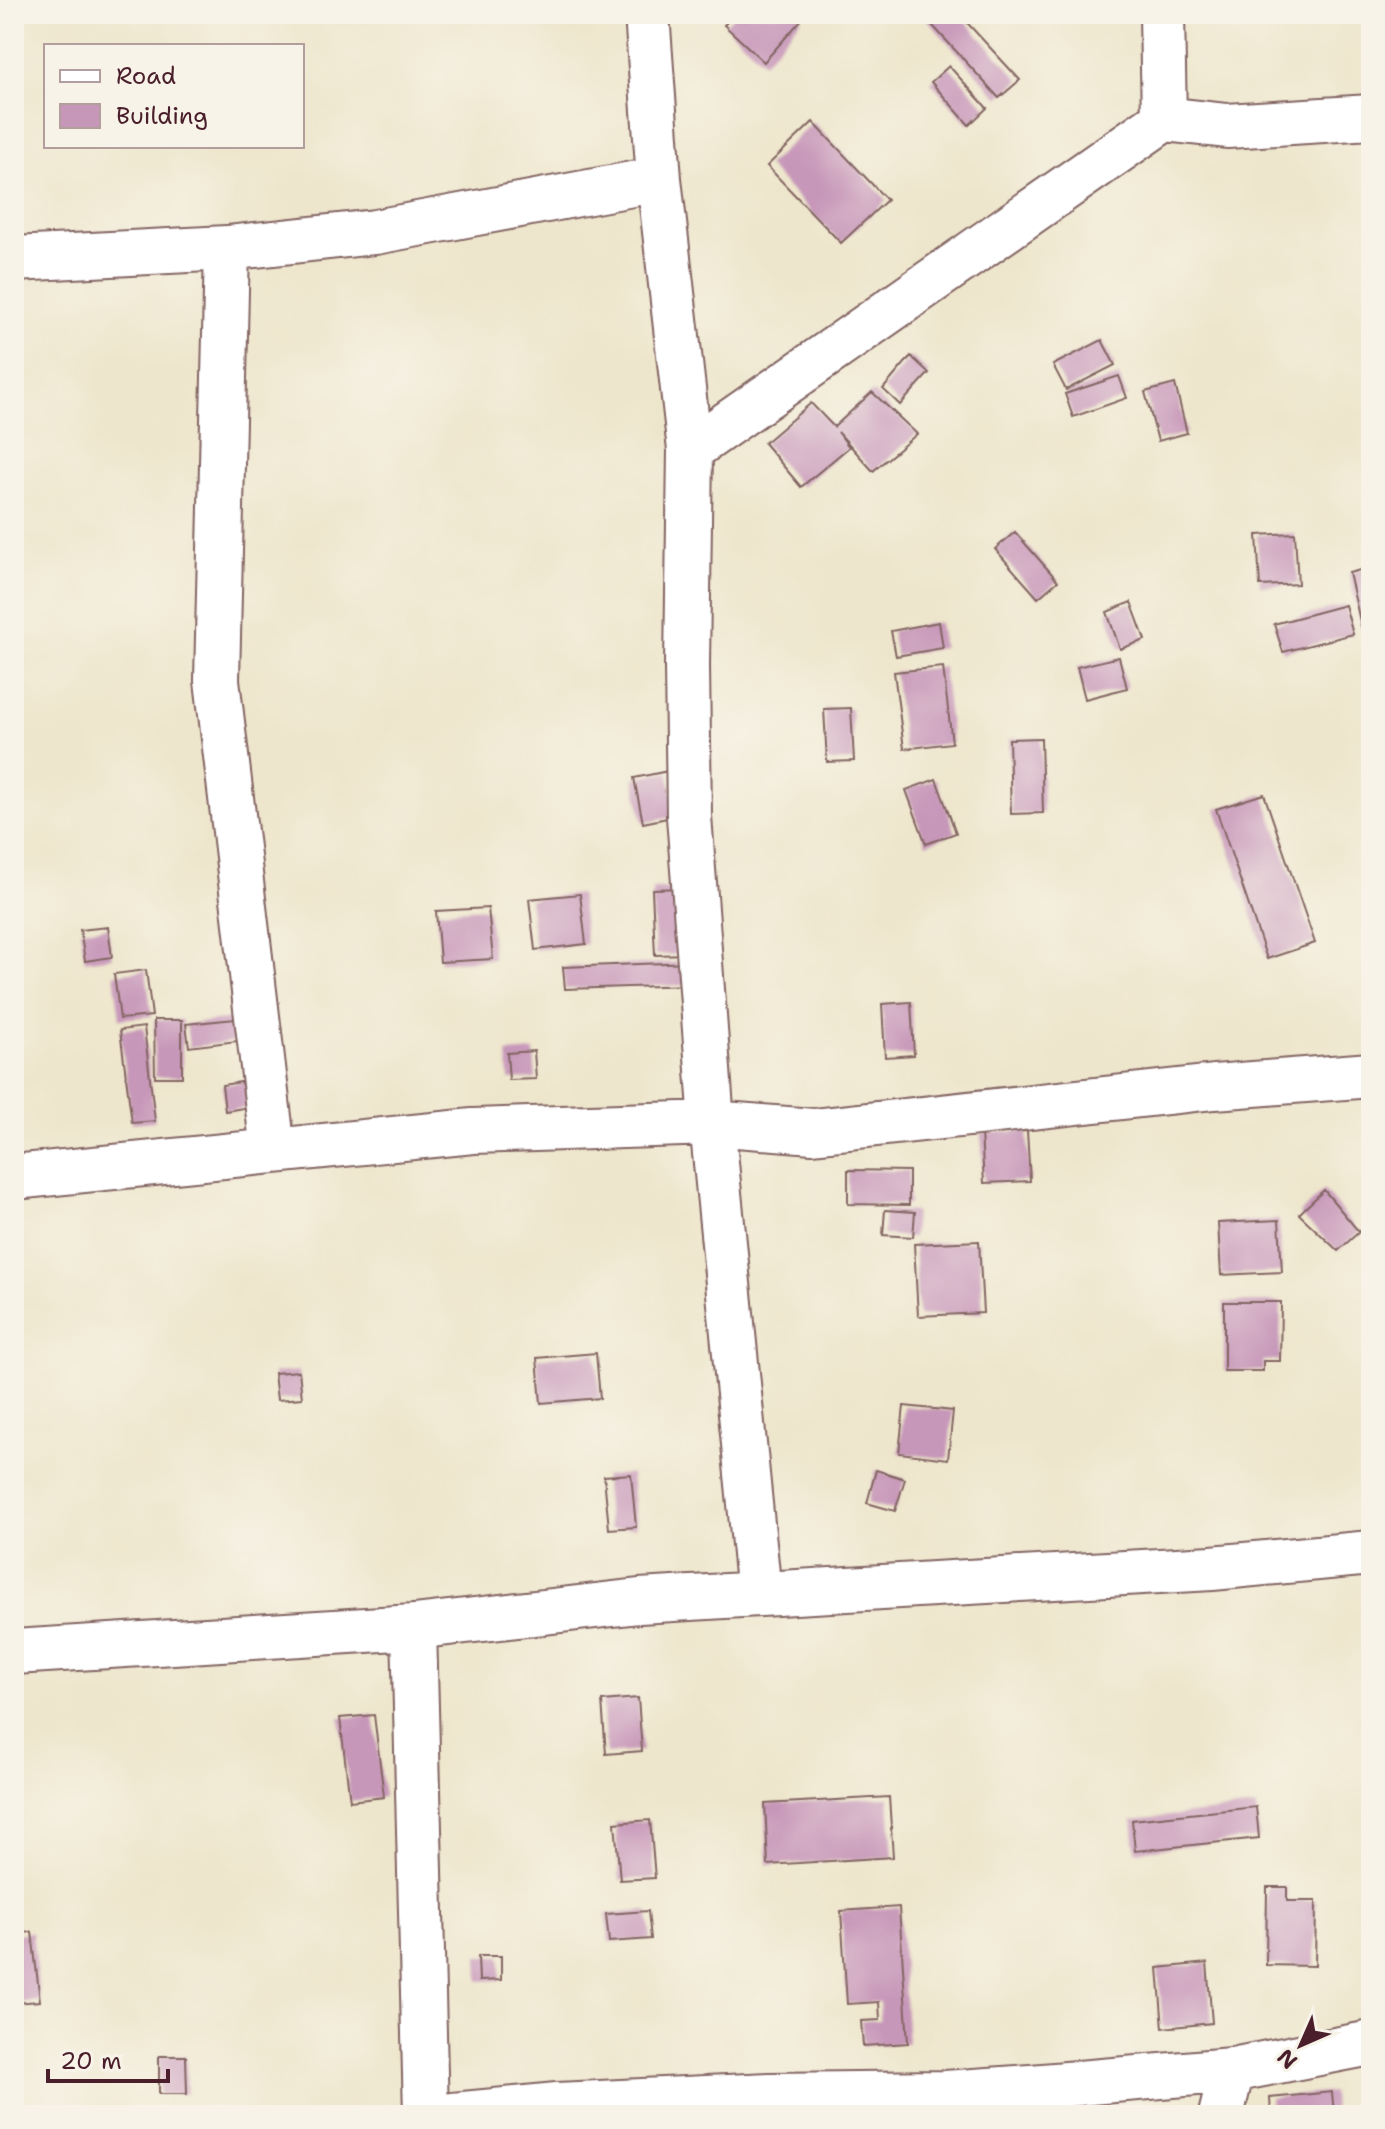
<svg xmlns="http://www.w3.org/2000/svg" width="1385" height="2129" font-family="'Shantell Sans',sans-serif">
<rect width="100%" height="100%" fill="#f7f3e8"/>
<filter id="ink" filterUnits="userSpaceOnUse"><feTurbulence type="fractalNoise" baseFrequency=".0125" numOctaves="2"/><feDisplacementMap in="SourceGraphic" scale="16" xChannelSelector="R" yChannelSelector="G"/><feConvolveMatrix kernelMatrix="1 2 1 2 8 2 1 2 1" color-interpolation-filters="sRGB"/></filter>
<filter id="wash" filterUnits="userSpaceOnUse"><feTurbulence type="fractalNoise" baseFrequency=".006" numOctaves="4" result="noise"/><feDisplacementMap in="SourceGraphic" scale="32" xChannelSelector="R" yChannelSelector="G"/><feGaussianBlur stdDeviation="1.8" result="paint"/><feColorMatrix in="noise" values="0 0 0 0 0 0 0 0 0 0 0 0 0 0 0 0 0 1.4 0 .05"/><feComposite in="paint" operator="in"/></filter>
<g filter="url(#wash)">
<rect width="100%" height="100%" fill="#eee6cc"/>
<g id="blocks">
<!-- building -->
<path fill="#c797b9" d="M735,14H797L802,19L764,62L724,25Z
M922,14H959L1020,80L999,98Z
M949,66L987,108L969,125L931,82Z
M813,122L887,200L841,243L767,166Z
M1102,340L1115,365L1066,390L1053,365Z
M911,356L929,373L900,405L883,389Z
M1119,376L1127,398L1073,417L1065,394Z
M1175,384L1187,433L1158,441L1145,392Z
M872,392L917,434L873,471L838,432L849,447L801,487L764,443L811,403L834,427Z
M1015,532L1058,581L1038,598L995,549Z
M1295,533L1298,584L1260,586L1257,535Z
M1371,567V632L1363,634L1349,573Z
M1131,602L1145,640L1120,649L1107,612Z
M1345,605L1353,634L1283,652L1274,624Z
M939,622L943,648L896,656L891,631Z
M1119,657L1127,688L1085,699L1077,667Z
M943,667L952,743L904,749L894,672Z
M851,708L854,761L827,762L824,709Z
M1041,738L1043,813L1011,814L1009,739Z
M668,771L677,816L643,823L634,778Z
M936,779L956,833L926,844L906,790Z
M1264,794L1315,943L1267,959L1216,809Z
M686,888L689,954L655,955L652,889Z
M580,894L586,944L535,950L529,899Z
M488,908L493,959L440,962L436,911Z
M108,927L112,957L85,961L80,930Z
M690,962L691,985L565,989L563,967Z
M146,970L152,1016L120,1019L114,974Z
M911,1002L914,1055L885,1057L882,1004Z
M235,1019L238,1041L189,1047L186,1024Z
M154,1020H182V1077H155Z
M144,1027L155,1121L132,1123L120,1030Z
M534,1051L536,1079L509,1080L507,1053Z
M247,1081L250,1107L225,1111L222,1085Z
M1027,1131L1030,1181L984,1183L981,1133Z
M848,1170L909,1171V1205L848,1204Z
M1324,1190L1359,1232L1338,1251L1299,1214Z
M885,1210L915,1212L913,1237L883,1235Z
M1279,1220L1282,1272L1221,1275L1218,1223Z
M979,1241L983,1313L918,1316L914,1244Z
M1224,1302H1281L1280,1361H1263V1371H1224Z
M596,1353L600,1398L541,1403L537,1358Z
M299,1371L302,1398L277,1400L274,1373Z
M904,1406L953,1411L948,1459L899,1453Z
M876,1470L905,1479L895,1511L867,1503Z
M631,1474L636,1527L609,1529L604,1476Z
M638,1698L642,1751L606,1754L602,1701Z
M374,1715L384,1797L350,1801L340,1718Z
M889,1797L893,1857L768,1865L765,1804Z
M1256,1807L1259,1838L1135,1851L1132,1820Z
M650,1820L655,1878L620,1880L615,1823Z
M1267,1887H1287V1901H1316L1315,1966L1266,1965Z
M899,1907L908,2043L863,2046L861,2021L880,2020L879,2002L847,2004L841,1911Z
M648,1911L651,1939L609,1942L606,1914Z
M32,1932L40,2001L14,2003V1934Z
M478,1956H501V1980L479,1981Z
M1207,1963L1212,2023L1163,2028L1158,1968Z
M159,2056H186L187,2094H159Z
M1332,2092L1334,2115H1271L1270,2098Z"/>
</g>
</g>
<g filter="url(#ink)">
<use href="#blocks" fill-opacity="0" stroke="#836563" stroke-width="2"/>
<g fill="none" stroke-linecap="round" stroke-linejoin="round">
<!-- minor casing -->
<g stroke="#836563" stroke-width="48">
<path id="minor" d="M647,14L659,179L690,450L687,666L689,816L712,1123L759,1594
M1162,14L1164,119
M227,248L217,680L273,1151
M14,259L227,248L375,232L659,179
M690,450L1164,119L1227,126L1371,117
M14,1177L473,1131L712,1123L813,1131L1214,1087L1371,1075
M414,1627L426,2115
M14,1652L414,1627L639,1601L1212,1568L1371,1553
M453,2115L557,2105L770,2095L945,2093L1031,2087L1232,2070L1371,2043
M1221,2115L1232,2070"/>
</g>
<!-- minor -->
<use href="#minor" stroke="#fff" stroke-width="44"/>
</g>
</g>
<!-- margin -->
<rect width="1385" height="2129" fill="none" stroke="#f7f3e8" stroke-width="48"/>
<!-- legend -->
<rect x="44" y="44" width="260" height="104" fill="#f7f3e8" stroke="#b29e9c" stroke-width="2"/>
<rect x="60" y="70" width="40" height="12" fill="#ffffff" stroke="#b29e9c" stroke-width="2"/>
<text x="116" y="84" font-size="24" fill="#4a1f2b">Road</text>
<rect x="60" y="104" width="40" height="24" fill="#c797b9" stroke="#b29e9c" stroke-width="2"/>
<text x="116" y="124" font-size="24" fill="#4a1f2b">Building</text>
<!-- north arrow -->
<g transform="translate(1301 2045) rotate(225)" stroke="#f7f3e8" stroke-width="6" paint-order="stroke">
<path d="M0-6L14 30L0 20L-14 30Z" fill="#4a1f2b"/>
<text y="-12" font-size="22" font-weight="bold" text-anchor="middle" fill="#4a1f2b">N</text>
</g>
<!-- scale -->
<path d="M48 2069v12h120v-12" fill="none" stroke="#4a1f2b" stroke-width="4"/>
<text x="60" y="2069" font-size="24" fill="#4a1f2b" stroke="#f7f3e8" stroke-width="6" paint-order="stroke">20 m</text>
</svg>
